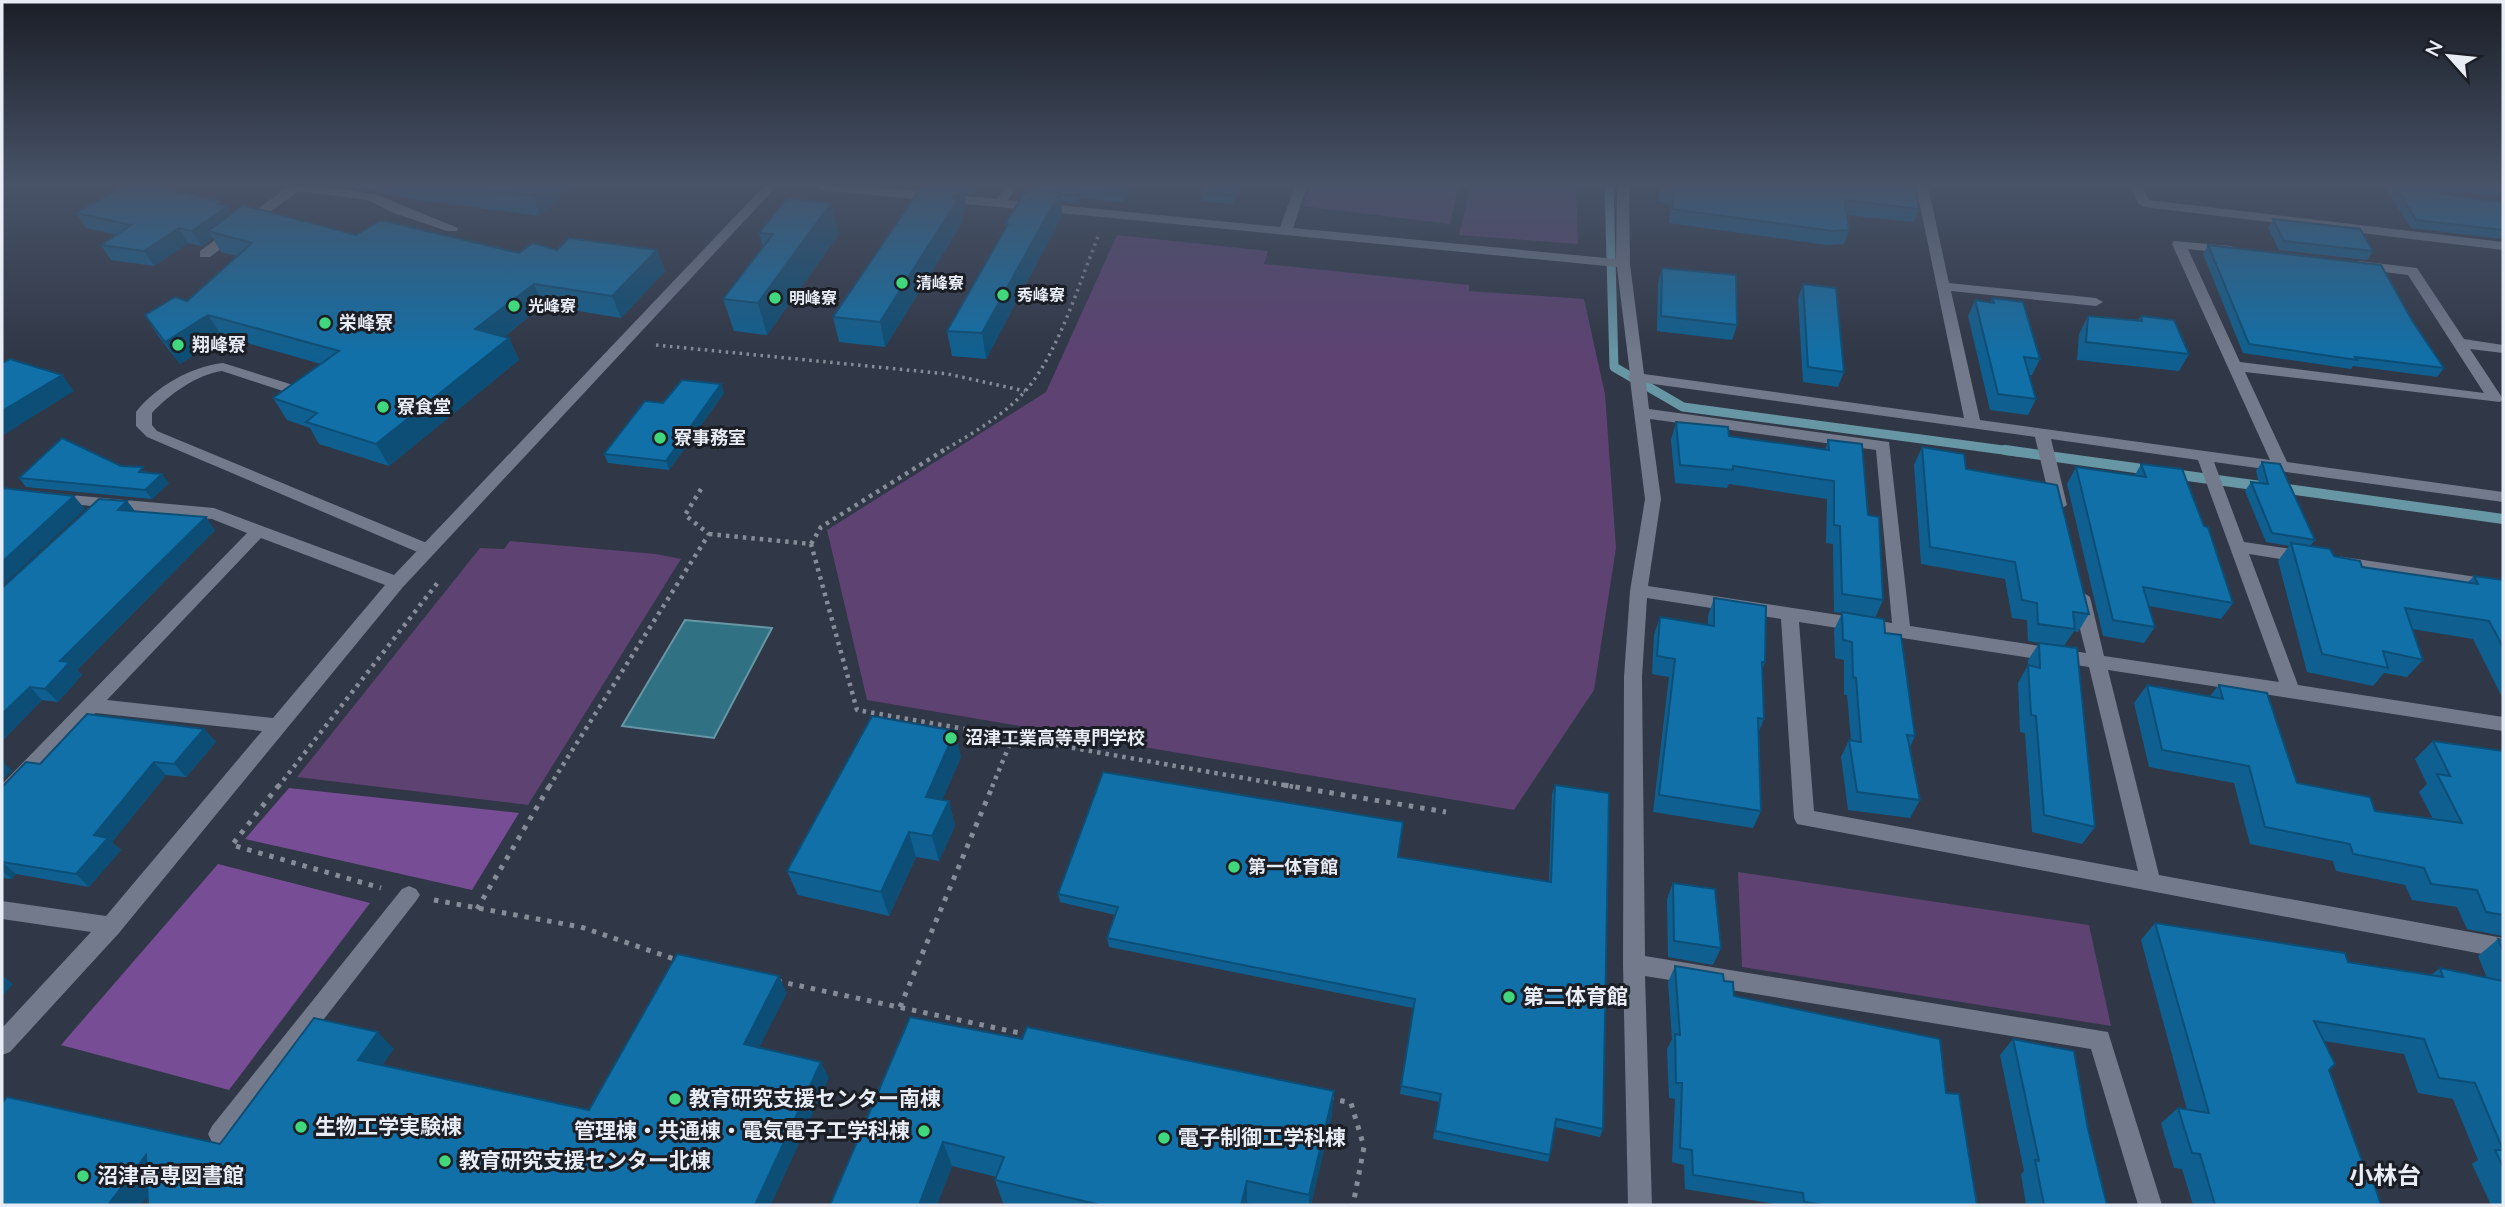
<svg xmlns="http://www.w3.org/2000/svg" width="2505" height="1207" font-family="Lato,'Noto Sans JP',sans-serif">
<rect width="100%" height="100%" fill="#303746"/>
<!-- green -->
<path fill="#5d4272" d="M1311,186H1459L1450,224L1303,206Z
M1471,186H1576L1578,244L1459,235Z
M1117,235L1268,251L1264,264L1469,285V291L1584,299L1605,394L1616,548L1594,690L1514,810L867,700L827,530L1046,392Z
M510,541L656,554L681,559L528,805L297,777L480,548L504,549Z
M1738,872L2089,925L2111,1026L1742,967Z"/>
<!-- forest -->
<path fill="#774d95" d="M289,788L519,813L472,890L245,839Z
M218,864L370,903L229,1090L61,1045Z"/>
<!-- water -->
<path fill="#307183" stroke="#6796a5" stroke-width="2" d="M685,620L772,628L714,738L622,726Z"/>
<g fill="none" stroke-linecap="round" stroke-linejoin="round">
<!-- stream-far1 -->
<path stroke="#6796a5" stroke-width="9" d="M1609,186L1614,367L1683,407L2018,452"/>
<!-- stream -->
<path stroke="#6796a5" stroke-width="10" d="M2005,450L2150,470
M2173,474L2261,486
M2281,488L2503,519"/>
<!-- path-far2 -->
<path stroke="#868c98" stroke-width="3.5" stroke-dasharray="2.5 4.5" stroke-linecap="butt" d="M656,345L948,374L1025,391
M941,452C971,434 1004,416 1027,389C1059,351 1080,281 1099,234"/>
<!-- path-far1 -->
<path stroke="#868c98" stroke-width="4.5" stroke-dasharray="3.5 5" stroke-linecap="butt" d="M709,534L811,544L857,710L1295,787
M811,544L821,527L944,450
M278,787L439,581
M549,787L709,534L685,515L701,489
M992,787L1012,739"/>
<!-- path -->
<path stroke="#868c98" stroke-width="5" stroke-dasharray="4.5 7" stroke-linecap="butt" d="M279,785L232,845L381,888
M1284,785L1446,812
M434,900L581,927L680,961
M477,909L550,785
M777,981L1029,1035
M900,1007L993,785
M1329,1098L1351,1103L1364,1147L1353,1205"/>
<!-- service -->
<path fill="#727a8b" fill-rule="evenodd" d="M223,363L309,390L311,393L304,398L222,371C198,374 168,395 152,413V425L157,431L434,546L436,550L434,554H422L147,437L136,426V412C155,387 192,366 223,363Z
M409,886L416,889L420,895L416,901L228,1142L220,1146L212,1142L208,1134L212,1126L402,889Z"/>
<!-- minor -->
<path fill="#727a8b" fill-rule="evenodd" d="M289,186H316L375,194L458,228L457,231H447L391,212L368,200L298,191L210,257H200V251Z
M764,186H777L403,587L119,933L10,1052L2,1055V1028L91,932L2,919V901L106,916L262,731L95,713L9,803L2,805V784L247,533L212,519L54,502L48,501L46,497L48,493L214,508L394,575ZM261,538L385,585L273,718L107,700Z
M816,186H859L997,199L1006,186H1018L1008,200L1280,227L1295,186H1307L1293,228L1616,259L1617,186H1629L1630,264L1644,374L1964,418L1916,186H1928L1949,283L2096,298L2103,302L2096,306L1951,291L1980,420L2270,460L2172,244L2174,241L2231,246L2238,250L2231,254L2188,249L2240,362L2484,393L2408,275L2359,269L2352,265L2359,261L2417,268L2464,339L2503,345V353L2470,349L2503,399L2500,402L2245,372L2287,462L2503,492V502L2214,462L2244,542L2306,551L2314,557L2306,563L2249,554L2298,685L2503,717V731L2108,670L2159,875L2503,938V958L1797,824L1794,818L1781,619L1647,598L1642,677L1645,956L2108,1032L2162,1205H2138L2091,1049L1645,976L1652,1205H1628L1623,964L1624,677L1630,591L1645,499L1630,380L1628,377L1630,374L1617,267L822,190ZM1646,383L2035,437L2051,505L2059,510L2067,505L2051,439L2198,460L2279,682L2104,656L2090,597L2081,591L2072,597L2086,653L1910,626L1889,442L1649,409ZM1650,419L1876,450L1892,623L1648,586L1661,499ZM1799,622L2089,667L2138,871L1814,811Z
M2130,186H2142L2149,200L2503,242V250L2144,207L2138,203Z
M2337,556L2503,581V593L2331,566L2329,562L2331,558Z"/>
</g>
<!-- wall -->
<path fill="#0f6090" d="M352,186H572L540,216L411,199Z
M922,186H979L974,194L964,193L966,207L961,215L962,223L885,347L839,342L833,317Z
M1039,186H1134L1124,202L1081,198L1078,203L1061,202L1062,216L986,359L952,356L947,331L1006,228L1005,224L1037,190Z
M1205,186H1240L1233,204L1202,201V192Z
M1661,186H1916L1919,209L1914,222L1847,215L1849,230L1844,244L1827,245L1669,223L1670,204L1658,201Z
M2384,186H2503V197L2439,191L2441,194L2503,202V239L2411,228Z
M224,205L228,206L232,214L356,235L519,253L557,250H657L665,271L621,318L543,305L504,337L509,338L519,360L389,466L319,444L310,428L287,420L273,398L321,364L222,336L180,364L159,337L145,315L187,301L237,256L221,252L213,238L202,246L188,243L154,266L111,260L101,245L117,235L86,228L76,213Z
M2273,219L2373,251L2367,260L2279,250L2268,228Z
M759,233L839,234L767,335L734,331L723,299L763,247Z
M2208,245L2413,322L2444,368L2437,377L2353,366L2351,369L2243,353L2203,254Z
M1662,268L1737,325L1732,340L1657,331L1658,283Z
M1803,284L1844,372L1838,387L1803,382L1798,299Z
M1992,298L2040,359L2032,375H2029L2036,399L2028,415L1990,410L1968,316L1975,300L1991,302Z
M2088,316L2138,320L2141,316L2189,354L2179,371L2077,360L2079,334Z
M721,384L724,393L669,470L608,463L604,454L663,403Z
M1676,422L1729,436L1825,450L1828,440L1868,515L1883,600L1875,618L1885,633L1915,736L1910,747L1920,800L1910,818L1848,810L1841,757L1849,740H1851L1847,695H1844V660L1835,658L1834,630L1842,613L1834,612L1833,544L1826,543L1827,499L1729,484L1727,488L1675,483L1671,440Z
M1922,447L1966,469L2089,614L2078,632L2074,631L2064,646L2095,827L2082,844L2032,832L2025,733L2020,732L2018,683L2028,665V660L2039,643L2028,641L2027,620L2012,618L2005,579L1921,564L1914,465Z
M2262,462L2315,540L2310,546L2362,567L2467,583L2474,576L2503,580V699L2473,639L2412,629L2423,660L2407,677L2384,673L2373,686L2307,672L2278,561L2289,546L2266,542L2245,491L2251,482L2259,483L2256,471Z
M2141,464L2233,603L2221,619L2149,606L2155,627L2144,643L2103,636L2067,484L2076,467L2135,475Z
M121,466L147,472L169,483L152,499L26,487L19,478Z
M127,501L135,511L215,530L77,670L82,675L58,702L42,700L2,741V588Z
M1714,598L1765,662L1762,669L1764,719L1758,733L1761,811L1753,828L1653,812L1669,677L1652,674L1654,635L1660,617L1708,625V616Z
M2147,685L2210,696L2219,685L2297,783L2375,811L2433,819L2419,792L2427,784L2415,759L2433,741L2503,751V936L2467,929L2457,907L2412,900L2405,885L2336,871L2333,861L2250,844L2234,783L2149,767L2134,703Z
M204,729L216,742L186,777L166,775L112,842L121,850L89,887L16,874L12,879L2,878V787L40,764Z
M961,757L942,800L949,801L955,826L939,861L916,857L889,916L798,895L787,871Z
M1555,785L1603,1129L1600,1137L1555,1127L1550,1155L1548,1162L1433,1139L1439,1102L1400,1094L1413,1008L1109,947L1107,938L1115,915L1060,902L1058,894L1398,857L1549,882L1552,794Z
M1673,883L1721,948L1713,965L1668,957L1667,899Z
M2155,923L2348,962L2431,975L2440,968L2487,978L2478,956L2498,939L2503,940V1205H2491L2472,1164L2478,1160L2453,1099L2418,1093L2404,1054L2324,1041L2329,1070L2370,1183L2381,1205H2193L2182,1169L2174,1168L2161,1123L2178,1108L2187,1110L2141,940Z
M1675,966L1724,981L1734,996L1946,1093L1977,1205H1781L1685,1189L1684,1165L1672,1162L1675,1099L1669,1098L1667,1049L1672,1039L1668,982Z
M910,1017L1332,1115L1311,1205H1255L1247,1203V1205H1012L1003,1203L995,1180L997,1177L952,1166L937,1205Z
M2013,1039L2088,1129L2107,1205H2026L2021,1174L2024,1171L2000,1055Z"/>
<!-- shaded-wall -->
<path fill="#0c4e76" d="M542,186H572L540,216L532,195Z
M960,186H962L966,207L961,215L962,223L885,347L880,322Z
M972,186H979L974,194Z
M1128,186H1134L1124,202L1123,194Z
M1236,186H1240L1233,204V195Z
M1080,190L1081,198L1078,203L1077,195Z
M1060,192L1062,216L986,359L982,333Z
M221,201L225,208L228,206L236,221L208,231L213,238L202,246L192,231L218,204Z
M831,203L839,234L767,335L758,303Z
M179,228L188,243L154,266L144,251Z
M657,250L665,271L621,318L612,296Z
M534,284L543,305L486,351L475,329Z
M208,315L222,336L180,364L165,342Z
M509,338L519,360L389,466L376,444Z
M62,375L74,391L2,436V411Z
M721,384L724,393L669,470L666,461Z
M162,474L169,483L152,499L145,490Z
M74,496L85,509L2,586V562Z
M127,501L137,514L118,510Z
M206,517L215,530L77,670L82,675L58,702L45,689L60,661Z
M30,687L42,700L2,741V714Z
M204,729L216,742L186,777L174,764Z
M955,731L961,757L933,822L926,797Z
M2,761L12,770L2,781Z
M154,762L166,775L112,842L121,850L89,887L76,874L94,835Z
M949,801L955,826L939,861L932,836Z
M909,832L916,857L889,916L881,892Z
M2,862L16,874L12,879L2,871Z
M2,975L13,984L2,997Z
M779,976L787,993L753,1060L744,1044Z
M378,1032L394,1049L374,1077L358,1060Z
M821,1062L829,1078L771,1205H755Z
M1334,1091L1332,1115L1311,1205H1309V1195Z
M943,1142L952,1166L937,1205H919Z
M146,1155L168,1171L141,1205H108Z
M1247,1181V1205H1241Z"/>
<!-- building -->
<path fill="#1170a8" stroke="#0c4e76" stroke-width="2" d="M124,186H151L221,201L218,204L228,206L192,231L179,228L144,251L101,245L131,225L76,213Z
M457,186H542L532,195Z
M922,186H960L952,198L958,199L880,322L833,317Z
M1039,186H1128L1123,194L1080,190L1077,195L1060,194V192L1037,190Z
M1205,186H1236L1233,195L1202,192Z
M1661,186H1916L1919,209L1845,200L1849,230L1832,231L1672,209L1674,190L1661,187Z
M2395,186H2440L2437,188L2441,194L2503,202V230L2416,220Z
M2481,186H2503V188Z
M1027,189L1060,192L982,333L947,331L1008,224H1005Z
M787,198L831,203L758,303L723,299L773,234L759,233Z
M243,205L356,235L381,220L519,253L533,243L557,250L569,238L657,250L612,296L534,284L475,329L509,338L376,444L306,422L317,413L273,398L339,351L208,315L165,342L145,315L175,297L187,301L252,243L208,231Z
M2273,219L2360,229L2373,251L2284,241Z
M2208,245L2381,265L2413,322L2444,368L2355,357L2357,360L2249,344Z
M1662,268L1736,275L1737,325L1661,316Z
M1803,284L1836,288L1844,372L1808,367Z
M1992,298L2023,302L2040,359L2024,357L2036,399L1998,394L1975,300L1994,303Z
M2088,316L2142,321L2141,316L2174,320L2189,354L2086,342Z
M10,359L62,375L2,411V363Z
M682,380L721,384L666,461L604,454L645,401L663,403Z
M1676,422L1728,427L1729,436L1829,450L1828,440L1862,444L1868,515L1879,517L1883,600L1842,594L1840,526L1834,525V481L1733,466V470L1680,465Z
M62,438L121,466L143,467L139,472L162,474L145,490L19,478Z
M1922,447L1964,454L1966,469L2057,485L2089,614L2073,612L2075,629L2038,624L2037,603L2022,600L2015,562L1930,547Z
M2262,462L2280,464L2315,540L2272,533L2251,482L2268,484Z
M2141,464L2182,469L2204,526L2208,527L2233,603L2143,587L2155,627L2113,620L2076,467L2146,477Z
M2,488L74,496L2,562Z
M99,499L127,501L118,510L206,517L60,661L70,662L45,689L30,687L2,714V588Z
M2291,543L2330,549L2334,556L2360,561L2362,567L2478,584L2474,576L2503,580V647L2489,621L2405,608L2423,660L2383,651L2388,668L2322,654Z
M1714,598L1766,606L1765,662H1762L1764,719L1758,718L1761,811L1659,795L1675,659L1657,656L1660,617L1714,626Z
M1842,612L1884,619L1885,633L1901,635L1915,736L1907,735L1920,800L1857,792L1849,740L1861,742L1856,678L1853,677L1852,642L1843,640Z
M2039,643L2077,648L2095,827L2044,815L2036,716L2031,715L2028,665L2040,668Z
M2147,685L2223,699L2219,685L2267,693L2297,783L2370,797L2375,811L2462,823L2437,774L2450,776L2433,741L2503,751V915L2486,912L2477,890L2431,884L2424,868L2353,854L2350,844L2265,827L2249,766L2162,750Z
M87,714L204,729L174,764L154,762L94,835L108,838L76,874L2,862V787L26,762L40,764Z
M872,716L955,731L926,797L949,801L932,836L909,832L881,892L787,871Z
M1103,772L1403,822L1398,857L1551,882L1555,785L1609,793L1603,1129L1556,1119L1550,1155L1435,1131L1441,1094L1401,1086L1415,999L1107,938L1118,907L1058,894Z
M1673,883L1715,889L1721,948L1674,941Z
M2155,923L2345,953L2348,962L2443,977L2440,968L2503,981V1167L2495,1150H2503L2475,1083L2439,1078L2424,1039L2314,1021L2335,1064L2329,1070L2370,1183L2374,1184L2381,1205H2215L2200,1154L2192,1153L2178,1108L2209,1113Z
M2498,939L2503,940V951Z
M677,954L779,976L744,1044L821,1062L755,1205H148L146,1155L108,1205H2V1103L7,1097L220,1144L314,1018L378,1032L358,1060L589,1110Z
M1675,966L1723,974L1724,981L1733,982L1734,996L1940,1039L1946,1093L1959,1094L1977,1205H1824L1804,1202L1803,1193L1693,1175L1692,1150L1680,1148L1682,1083H1676L1675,1034L1680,1035Z
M910,1017L1022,1039L1027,1027L1334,1091L1309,1195L1247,1181L1241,1205H1100L995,1180L1004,1157L943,1142L919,1205H830Z
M2013,1039L2074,1051L2088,1129L2107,1205H2044L2035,1160L2039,1161Z"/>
<!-- sky -->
<linearGradient id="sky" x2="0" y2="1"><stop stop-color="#1a1e26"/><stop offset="0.52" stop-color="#485368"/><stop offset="1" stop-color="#485368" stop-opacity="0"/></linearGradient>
<rect width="2505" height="355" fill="url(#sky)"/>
<!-- markers -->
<g fill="#41d77c" stroke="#1b1e25" stroke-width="2.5">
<circle cx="902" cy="283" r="7"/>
<circle cx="1003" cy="295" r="7"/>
<circle cx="775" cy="298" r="7"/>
<circle cx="514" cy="306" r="7"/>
<circle cx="325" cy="323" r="7"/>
<circle cx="178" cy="345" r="7"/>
<circle cx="383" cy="407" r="7"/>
<circle cx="660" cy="438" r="7"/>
<circle cx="951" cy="738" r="7"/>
<circle cx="1234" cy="867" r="7"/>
<circle cx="1509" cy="997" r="7"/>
<circle cx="675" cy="1099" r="7"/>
<circle cx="301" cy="1127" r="7"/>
<circle cx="924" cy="1131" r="7"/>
<circle cx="1164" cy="1138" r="7"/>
<circle cx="445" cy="1161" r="7"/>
<circle cx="83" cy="1176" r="7"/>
</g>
<g text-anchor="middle" stroke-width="6" stroke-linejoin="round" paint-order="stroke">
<!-- far-poi labels -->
<g font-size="16" font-weight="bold" fill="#e7ecf5" stroke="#1b1e25" text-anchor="start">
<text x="916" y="289">清峰寮</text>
<text x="1017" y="301">秀峰寮</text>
<text x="789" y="304">明峰寮</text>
<text x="528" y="312">光峰寮</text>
</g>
<!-- poi labels -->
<g font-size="18" font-weight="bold" fill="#e7ecf5" stroke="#1b1e25" text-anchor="start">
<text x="339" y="329">栄峰寮</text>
<text x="192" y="351">翔峰寮</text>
<text x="397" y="413">寮食堂</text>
<text x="674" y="444">寮事務室</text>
<text x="965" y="744">沼津工業高等専門学校</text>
<text x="1248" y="873">第一体育館</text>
</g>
<!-- near-poi labels -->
<g font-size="21" font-weight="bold" fill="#e7ecf5" stroke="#1b1e25" text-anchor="start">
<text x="1523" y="1004">第二体育館</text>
<text x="689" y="1106">教育研究支援センター南棟</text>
<text x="315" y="1134">生物工学実験棟</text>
<text x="910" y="1138" text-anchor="end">管理棟・共通棟・電気電子工学科棟</text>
<text x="1178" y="1145">電子制御工学科棟</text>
<text x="459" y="1168">教育研究支援センター北棟</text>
<text x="97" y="1183">沼津高専図書館</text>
</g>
<!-- near-quarter labels -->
<g font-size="24" font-weight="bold" fill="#e7ecf5" stroke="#1b1e25">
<text x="2385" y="1184">小林台</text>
</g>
</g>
<!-- border -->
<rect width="2505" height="1207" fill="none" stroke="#e7ecf5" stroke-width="7"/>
<!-- north arrow -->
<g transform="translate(2449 56) rotate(297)" stroke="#1b1e25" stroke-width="5" paint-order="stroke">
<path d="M0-5L12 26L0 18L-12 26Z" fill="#e7ecf5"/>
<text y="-10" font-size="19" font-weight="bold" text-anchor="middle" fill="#e7ecf5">N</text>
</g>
</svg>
